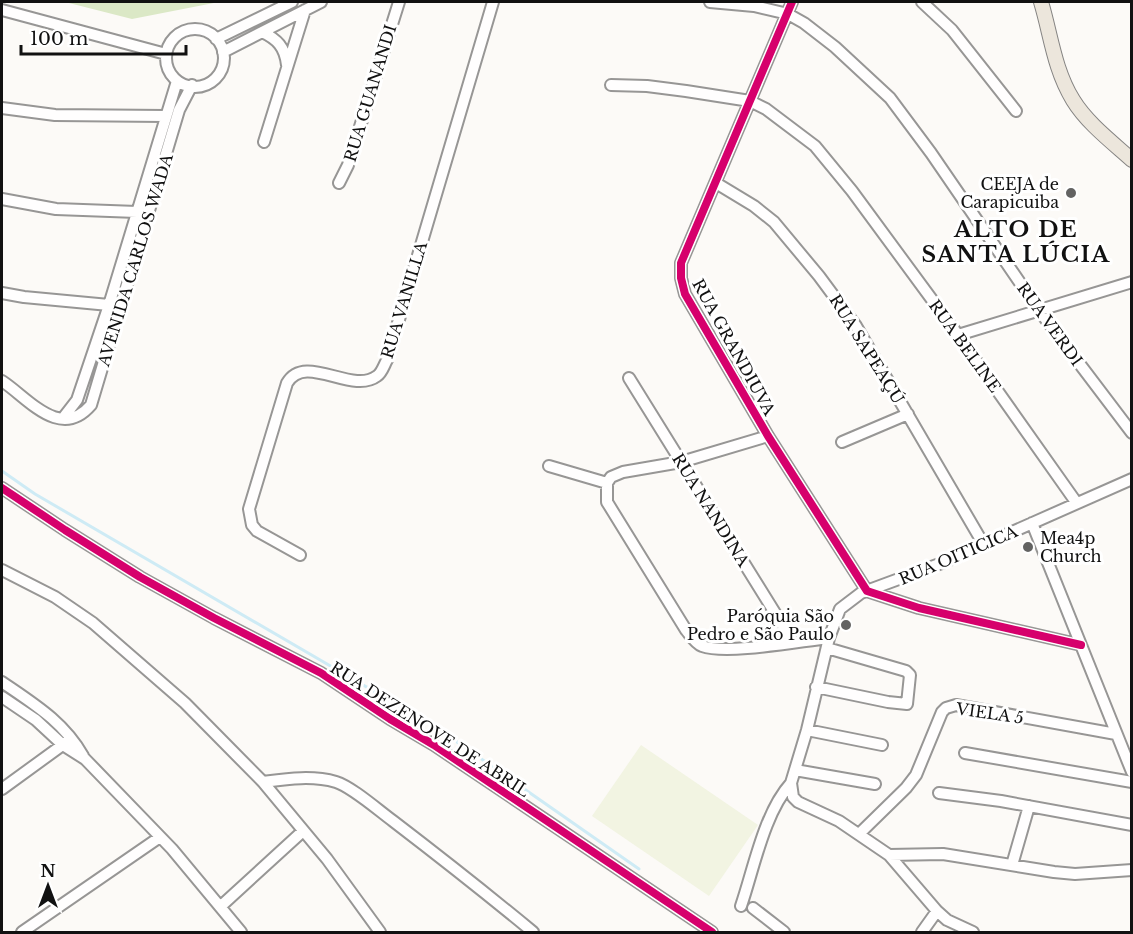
<svg xmlns="http://www.w3.org/2000/svg" width="1133" height="934" font-family="'Libre Baskerville',serif">
<rect width="100%" height="100%" fill="#fcfaf7"/>
<!-- forest -->
<path fill="#dbe8c6" d="M65,2H219L132,19Z"/>
<!-- pitch -->
<path fill="#f2f4e2" d="M641,745L758,825L709,896L592,816Z"/>
<g fill="none" stroke-linecap="round" stroke-linejoin="round">
<!-- stream -->
<path stroke="#ceebf5" stroke-width="3" d="M2,471L35,494L437,728L639,869"/>
<!-- minor casing -->
<g stroke="#979695" stroke-width="14">
<path id="minor" d="M710,2L754,6L788,14L804,23L835,47L890,98L931,153L1038,309L1132,433
M792,2L681,263V278L685,294L768,436L867,591L919,608L1081,645
M922,2L952,30L1016,111
M2,10L166,54
M166 58a29 29 0 1 1 58 0a29 29 0 1 1-58 0Z
M262,32C277,39 285,47 287,65
M216,39L292,2
M223,52L321,2
M611,85L647,86L686,91L750,101L766,109L815,146L852,191L958,335L1076,502
M2,108L55,115L165,116
M264,142L305,10
M339,183L348,165L399,2
M716,183L754,206L774,222L819,276L856,326L984,545
M2,199L56,209L137,212
M2,293L24,297L109,305
M958,335L1132,282
M629,378L793,642
M2,381C28,398 60,441 91,405L179,110L192,85
M63,418L77,400L109,305L177,81
M768,436L681,462L623,472L611,477L607,483V502L686,630C691,636 695,643 702,646C727,655 800,641 829,638
M842,442L908,414
M549,466L607,483
M2,488L65,530L140,577L214,618L321,673L390,719L434,745L712,932
M1032,523L1132,772
M300,555L257,531L252,525L249,509L287,383C305,352 352,395 377,376C382,373 384,365 387,360L493,2
M2,570L55,597L93,623L185,703L263,782L327,859L380,932
M2,682C34,704 64,722 83,756
M816,687L888,702L907,704L910,675L906,671L827,648
M2,697L36,720L63,745L85,759L172,849L241,932
M807,730L882,745
M965,753L1132,782
M795,770L875,784
M263,782C286,779 312,775 336,782C352,787 378,810 393,821C440,857 487,894 533,932
M2,789L68,741
M939,793L1001,801L1132,825
M859,834L906,788L916,775L942,712L946,708L956,705L1116,734
M889,855L943,854L1054,872L1075,874L1132,870
M1012,865L1029,806
M221,906L303,831
M741,906C754,868 764,813 791,783
M753,908L784,932
M22,932L160,837
M922,932L937,911
M973,932L947,920L937,911L889,855L839,821L798,802L793,797L791,783L807,730L829,638L840,609L861,593L942,563L1132,479"/>
</g>
<!-- major casing -->
<g stroke="#848382" stroke-width="16">
<path id="major" d="M1041,2C1051,35 1054,69 1073,100C1087,123 1112,142 1132,160"/>
</g>
<!-- minor -->
<use href="#minor" stroke="#fffefe" stroke-width="10"/>
<!-- major -->
<use href="#major" stroke="#ece6dc" stroke-width="14"/>
<!-- cycleway casing -->
<g stroke="#fff" stroke-width="11">
<path id="cycleway" d="M792,2L681,263V278L685,294L768,436L867,591L919,608L1081,645
M2,488L65,530L140,577L214,618L321,673L390,719L434,745L712,932"/>
</g>
<!-- cycleway -->
<use href="#cycleway" stroke="#d6006c" stroke-width="8"/>
</g>
<!-- markers -->
<g fill="#636362" stroke="#fff" stroke-width="2">
<circle cx="1071" cy="193" r="6"/>
<circle cx="1028" cy="547" r="6"/>
<circle cx="846" cy="625" r="6"/>
</g>
<g text-anchor="middle" stroke-width="6" stroke-linejoin="round" paint-order="stroke">
<!-- street labels -->
<g font-size="16" fill="#111" stroke="#fff">
<text transform="translate(370 93) rotate(-73)" y="6">RUA GUANANDI</text>
<text transform="translate(135 260) rotate(-73)" y="6">AVENIDA CARLOS WADA</text>
<text transform="translate(404 300) rotate(-73)" y="6">RUA VANILLA</text>
<text transform="translate(1050 324) rotate(54)" y="6">RUA VERDI</text>
<text transform="translate(965 346) rotate(54)" y="6">RUA BELINE</text>
<text transform="translate(734 347) rotate(61)" y="6">RUA GRANDIUVA</text>
<text transform="translate(867 349) rotate(58)" y="6">RUA SAPEAÇÚ</text>
<text transform="translate(711 510) rotate(58)" y="6">RUA NANDINA</text>
<text transform="translate(958 555) rotate(-23)" y="6">RUA OITICICA</text>
<text transform="translate(990 713) rotate(8)" y="6">VIELA 5</text>
<text transform="translate(430 729) rotate(33)" y="6">RUA DEZENOVE DE ABRIL</text>
</g>
<!-- poi labels -->
<g font-size="16" fill="#111" stroke="#fff" text-anchor="end">
<text x="1059" y="190">CEEJA de<tspan x="1059" dy="18">Carapicuiba</tspan></text>
<text x="1040" y="544" text-anchor="start">Mea4p<tspan x="1040" dy="18">Church</tspan></text>
<text x="834" y="622">Paróquia São<tspan x="834" dy="18">Pedro e São Paulo</tspan></text>
</g>
<!-- district labels -->
<g font-size="22" font-weight="bold" letter-spacing="1.5" fill="#111" stroke="#fff">
<text x="1016" y="237">ALTO DE<tspan x="1016" dy="25">SANTA LÚCIA</tspan></text>
</g>
</g>
<!-- border -->
<rect width="1133" height="934" fill="none" stroke="#111111" stroke-width="6"/>
<!-- north arrow -->
<g transform="translate(48 886)" stroke="#ffffff" stroke-width="4.5" paint-order="stroke">
<path d="M0-4.5L10 22L0 15L-10 22Z" fill="#111111"/>
<text y="-9" font-size="16" font-weight="bold" text-anchor="middle" fill="#111111">N</text>
</g>
<!-- scale -->
<path d="M21 45v9h165v-9" fill="none" stroke="#111111" stroke-width="3"/>
<text x="30" y="45" font-size="18" fill="#111111" stroke="#ffffff" stroke-width="4.5" paint-order="stroke">100 m</text>
</svg>
